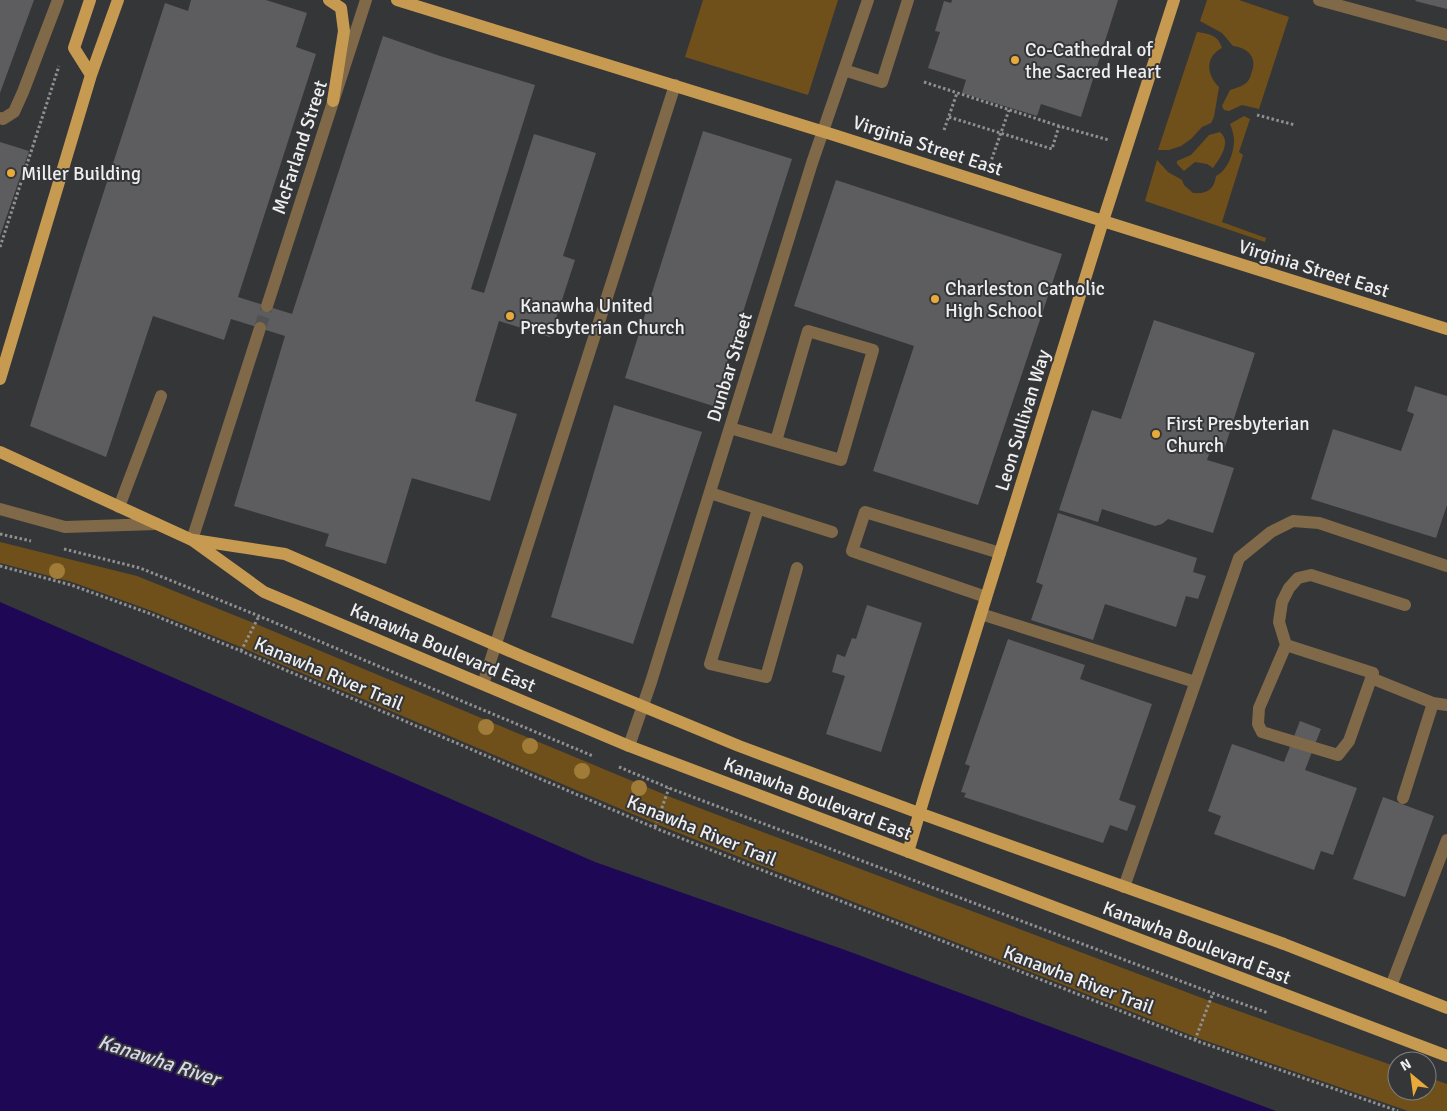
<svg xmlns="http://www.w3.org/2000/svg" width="1447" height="1111" font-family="Signika,sans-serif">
<rect width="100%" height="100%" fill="#353638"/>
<!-- green -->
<path fill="#6f501a" d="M703,0H838L808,95L685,57Z
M1207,0H1239L1289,17L1259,109L1242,105L1229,111L1224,110L1222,106L1230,90C1236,88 1244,86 1248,81C1249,80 1251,76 1251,74C1258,58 1249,48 1233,46L1222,33L1200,21Z
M1197,32C1210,34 1218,35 1222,48C1205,57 1206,74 1219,87L1214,117L1211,123L1202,127L1191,139L1181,146L1169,150H1158Z
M1244,116L1250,119L1239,152L1243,155L1222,222L1266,238L1265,242L1145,201L1157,160L1168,172L1182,180L1184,185L1193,193C1207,194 1214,190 1216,176C1228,170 1234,153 1234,140C1234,135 1232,129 1230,124Z
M1220,132C1232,142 1220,158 1213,168L1207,164L1195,162L1184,171L1177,164V161L1191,155L1209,135Z
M0,542L137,576L256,624L673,798L1210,1001L1397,1067V1091H1427V1077L1447,1084V1111H1408L1198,1038L656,824L243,648L152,611L72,582L0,563Z"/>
<!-- water -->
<path fill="#1e0754" d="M0,602L595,862L845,950L1276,1111H0Z"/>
<!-- building -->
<path fill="#5d5d60" d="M0,0H34L0,93Z
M191,0H266L307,13L296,47L316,54L238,297L292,314L383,36L440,56L535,85L471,289L484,293L534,134L596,153L563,256L575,260L550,337L499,321L475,401L517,414L490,501L412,478L386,564L325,546L329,534L234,506L285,336L231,319L224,340L153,316L106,457L30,426L82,259L165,3L188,11Z
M952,0H1118L1081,117L1041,104L1037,116L962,93L966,80L928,68L940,32L935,31L944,1L951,3Z
M1416,0H1447V9L1415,1Z
M703,131L792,159L713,406L625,378Z
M0,142L29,151L0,236Z
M836,180L1062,254L978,505L873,471L914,346L794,306Z
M1154,320L1255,353L1223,453L1211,449L1207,460L1234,468L1213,533L1168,519L1162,524L1155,526L1102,509L1098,522L1059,510L1092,410L1121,419Z
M1415,386L1447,396V505L1436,538L1311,499L1333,429L1401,451L1414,414L1407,411Z
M614,405L702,432L633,644L551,617Z
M1058,513L1197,558L1193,572L1206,576L1198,599L1186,596L1176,627L1105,604L1093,640L1031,620L1043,585L1036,582Z
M867,605L922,623L881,752L826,734L845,676L832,672L837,654L845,657L852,638L856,639Z
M1008,639L1085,665L1080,679L1152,704L1119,800L1136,806L1127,831L1110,825L1103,843L964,797L966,793L961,792L970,766L965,764Z
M1300,721L1321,729L1305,770L1357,788L1333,855L1321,851L1314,870L1214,834L1221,816L1208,811L1232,744L1284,762Z
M1383,797L1434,816L1405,897L1353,879Z"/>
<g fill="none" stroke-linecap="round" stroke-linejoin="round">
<!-- minor-tunnel -->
<path stroke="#515254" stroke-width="12" stroke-dasharray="12 6" stroke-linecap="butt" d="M260,328L267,306"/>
<!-- path -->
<path stroke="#909092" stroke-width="3" stroke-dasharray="2.5 2.5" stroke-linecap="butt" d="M924,82L1059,126L1109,140
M1257,115L1295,125
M949,117L1052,149L1059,126
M944,130L957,93
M990,164L1009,110
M0,247L59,66
M0,534L31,541
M64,549L140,568L259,616L593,756
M0,566L71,585L151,614L241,651L660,830L1197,1041L1398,1111
M241,651L259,616
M619,767L669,788L1215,994L1268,1013
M655,827L669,788
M1195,1040L1213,993"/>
<!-- minor -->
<path stroke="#7f6948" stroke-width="12" d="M1319,0L1447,35
M844,70L882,82L908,0
M0,118L3,119L14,112L23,92L58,0
M267,306L366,0
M730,428C767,439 804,449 841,460L873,350L808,331L776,441
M710,493L832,532
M119,507L161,396
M0,509L65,527L156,524
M758,509L710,664L766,677L797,568
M192,540L260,328
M986,597L852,551L865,512L1000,553
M981,614L1195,682
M1286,645L1373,673L1349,741L1338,755L1262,732L1258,724L1259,708L1286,645L1279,622L1282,602L1289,588L1298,578L1311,575L1405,605
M1371,678L1433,703
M483,684L675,85
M629,746L651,682L812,163L868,0
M1403,798L1433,703L1447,705
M1124,887L1239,558L1271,532L1293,521L1319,523L1447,566
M1391,986L1447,840"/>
<!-- major -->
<path stroke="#c79a52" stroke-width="12" d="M90,0L74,48L91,75
M329,0L341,8L344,31L333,101
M397,0L834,135L1103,221L1447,329
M0,379L91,75L118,0
M0,452L192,540L264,592L629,746L1447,1056
M194,540L285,554L526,658L739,746L919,813L1284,944L1447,1008
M908,852L926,791L1103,221L1174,0"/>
</g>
<!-- trees -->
<g fill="#a17c38">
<circle cx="57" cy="571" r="8"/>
<circle cx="486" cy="727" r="8"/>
<circle cx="530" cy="746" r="8"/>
<circle cx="582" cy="771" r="8"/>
<circle cx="639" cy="788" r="8"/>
</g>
<!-- markers -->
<g fill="#eaaa39" stroke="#353638" stroke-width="2">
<circle cx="1015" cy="60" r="5"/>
<circle cx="11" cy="173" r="5"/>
<circle cx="935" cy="299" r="5"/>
<circle cx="510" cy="316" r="5"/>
<circle cx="1156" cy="434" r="5"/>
</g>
<g text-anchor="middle" stroke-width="4" stroke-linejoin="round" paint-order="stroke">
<!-- poi labels -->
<g font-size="19" fill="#efeff1" stroke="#353638" text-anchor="start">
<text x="1025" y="56">Co-Cathedral of<tspan x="1025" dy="22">the Sacred Heart</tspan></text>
<text x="21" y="180">Miller Building</text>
<text x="945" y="295">Charleston Catholic<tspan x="945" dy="22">High School</tspan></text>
<text x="520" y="312">Kanawha United<tspan x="520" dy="22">Presbyterian Church</tspan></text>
<text x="1166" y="430">First Presbyterian<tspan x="1166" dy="22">Church</tspan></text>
</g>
<!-- street labels -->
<g font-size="19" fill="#efeff1" stroke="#353638">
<text transform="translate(928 145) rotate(18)" y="7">Virginia Street East</text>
<text transform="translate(299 147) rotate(-72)" y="7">McFarland Street</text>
<text transform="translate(1314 268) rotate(17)" y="7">Virginia Street East</text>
<text transform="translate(729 367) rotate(-73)" y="7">Dunbar Street</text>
<text transform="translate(1022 420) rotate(-73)" y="7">Leon Sullivan Way</text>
<text transform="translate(443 647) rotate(23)" y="7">Kanawha Boulevard East</text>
<text transform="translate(329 673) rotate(23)" y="7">Kanawha River Trail</text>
<text transform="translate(818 798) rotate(21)" y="7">Kanawha Boulevard East</text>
<text transform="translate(702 830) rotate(22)" y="7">Kanawha River Trail</text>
<text transform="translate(1197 942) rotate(21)" y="7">Kanawha Boulevard East</text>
<text transform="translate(1079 979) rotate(21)" y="7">Kanawha River Trail</text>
</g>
<!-- water labels -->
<g font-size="20" font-style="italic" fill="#d7d7ee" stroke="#353638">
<text transform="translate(159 1060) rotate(18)" y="7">Kanawha River</text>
</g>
</g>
<!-- north arrow -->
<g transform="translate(1412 1076) rotate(331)"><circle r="24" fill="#353638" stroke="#7f8082"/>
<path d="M0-4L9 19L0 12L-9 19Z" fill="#eaaa39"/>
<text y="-8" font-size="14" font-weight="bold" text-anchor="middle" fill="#efeff1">N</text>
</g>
</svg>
